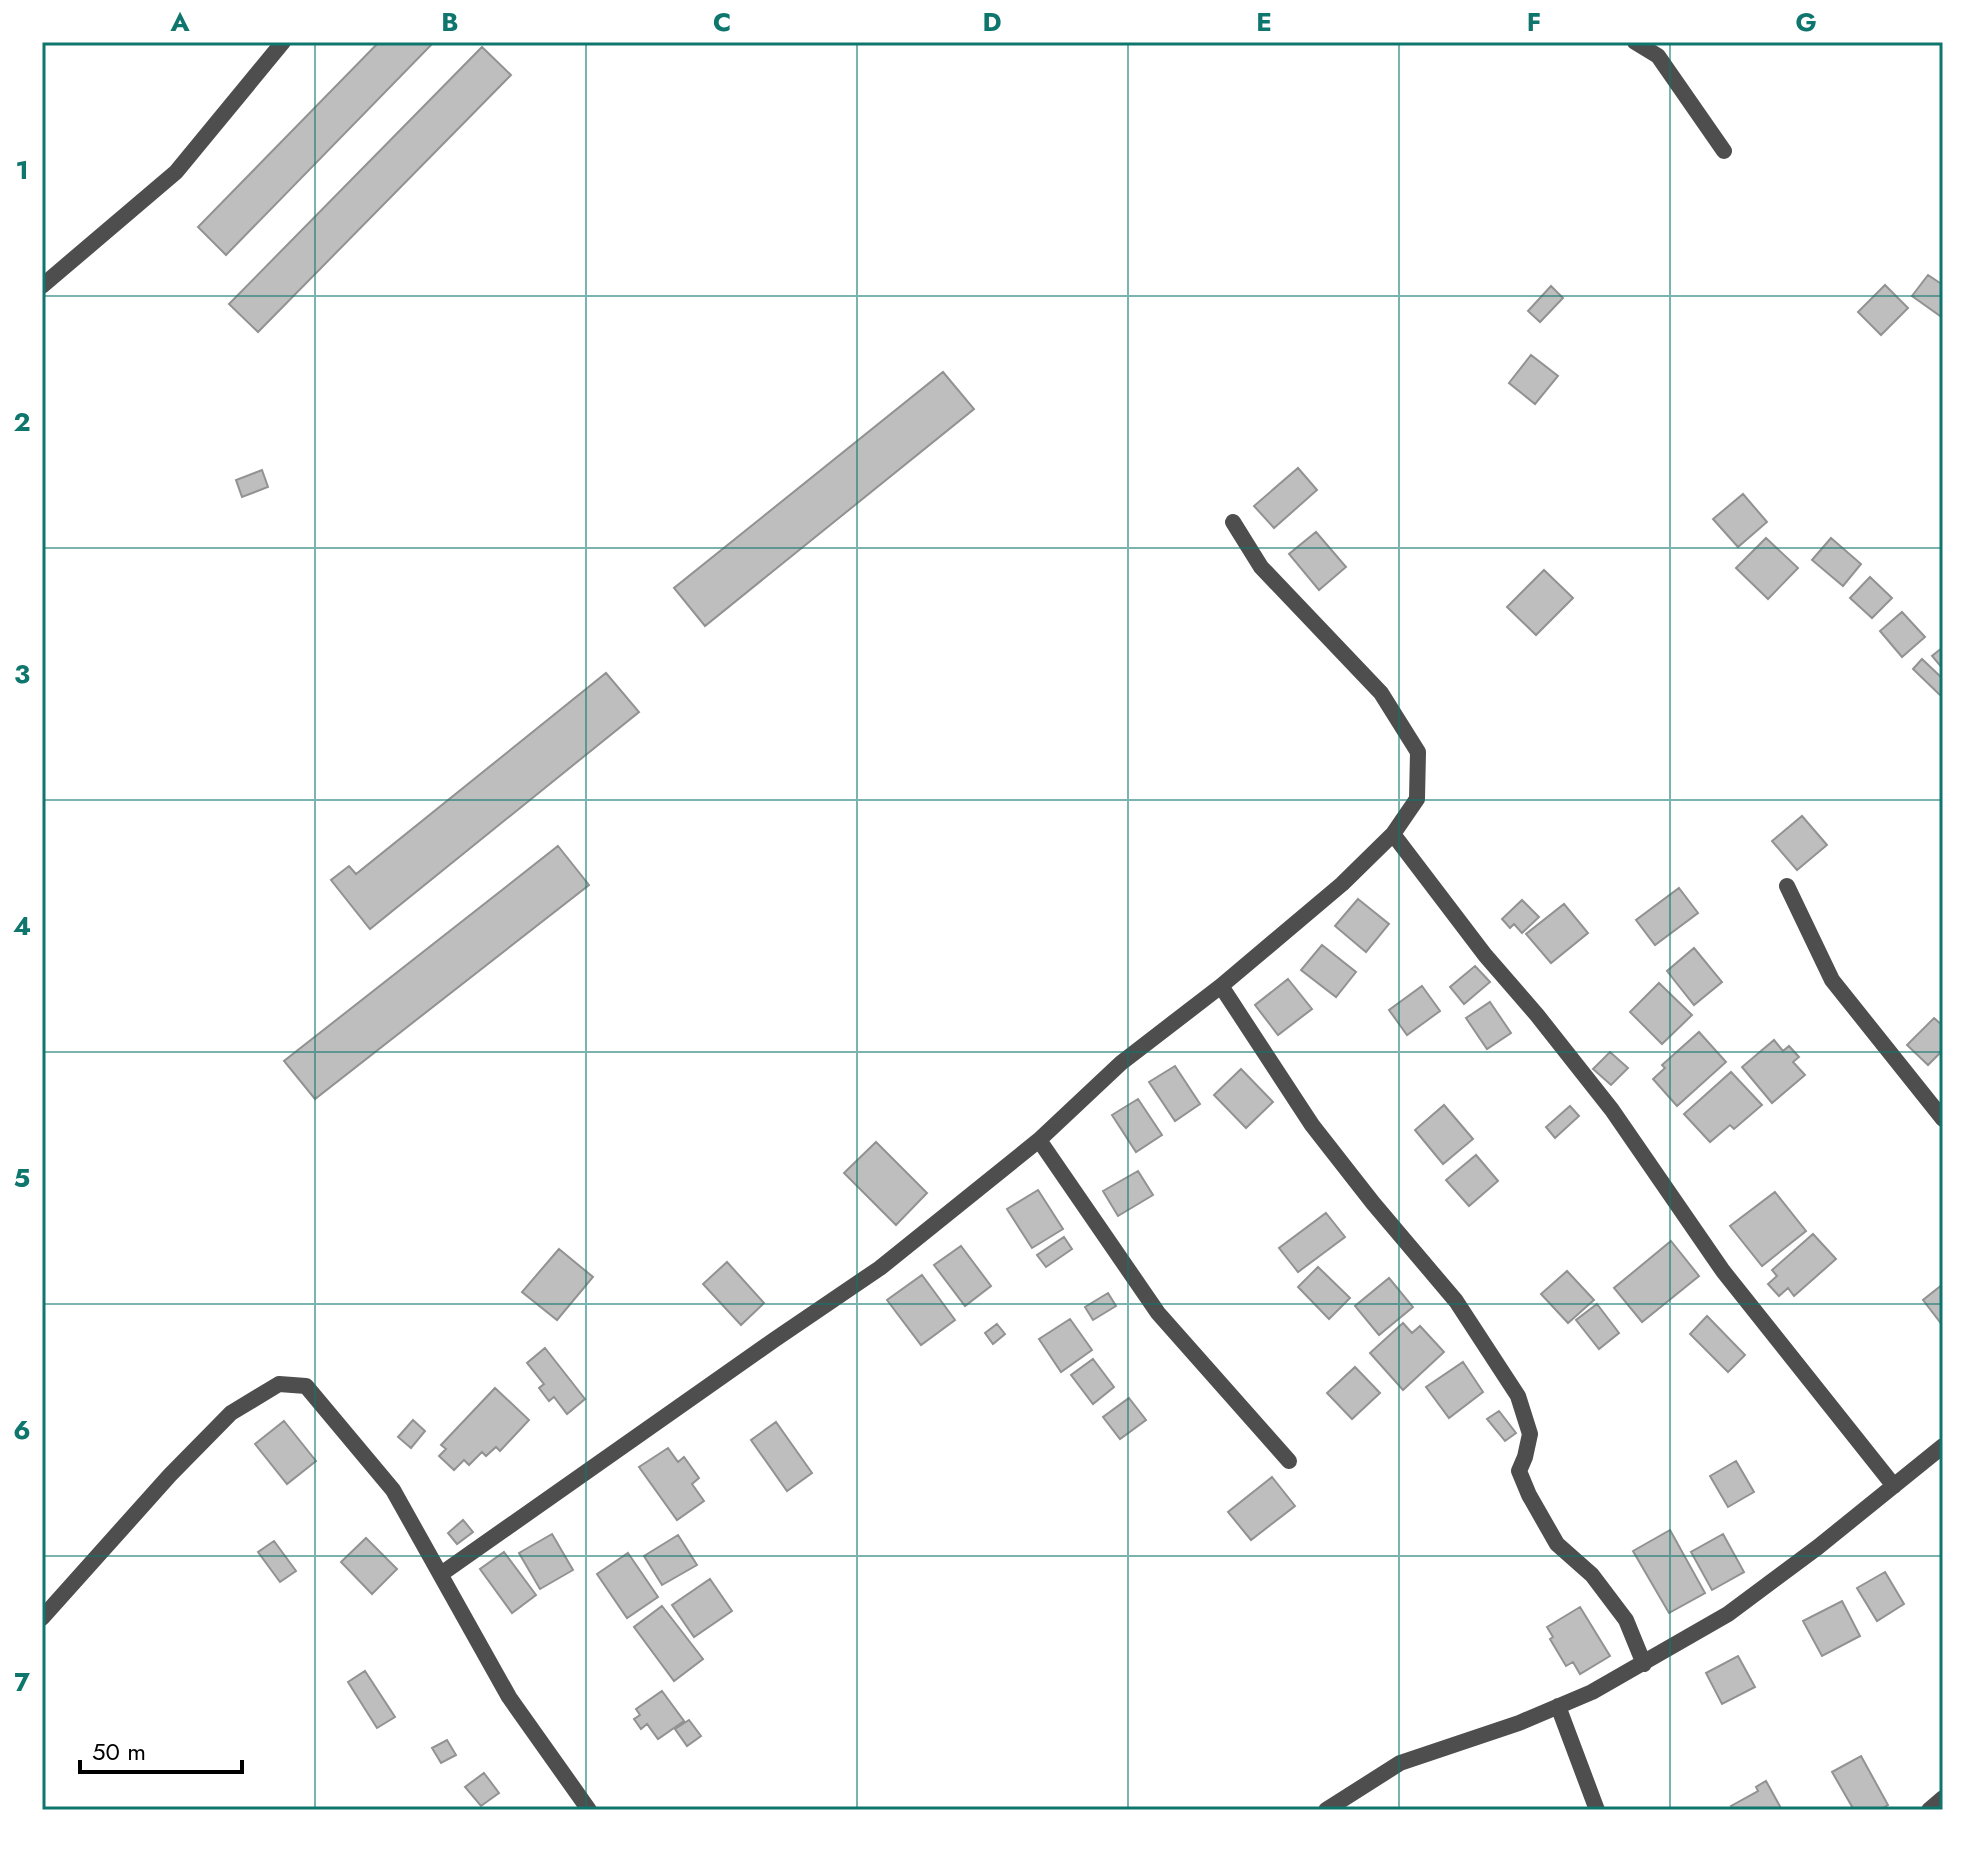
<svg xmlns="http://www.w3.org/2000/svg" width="1985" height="1852" font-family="Jost,sans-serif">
<rect width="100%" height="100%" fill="#fff"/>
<!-- building -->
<path fill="#bebebe" stroke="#929292" stroke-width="2" d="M379,42H434L226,255L198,227Z
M482,47L511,75L258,332L229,304Z
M1928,275L1943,285V318L1912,296Z
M1885,285L1908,308L1881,335L1858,312Z
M1551,286L1563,298L1540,322L1528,311Z
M1531,355L1558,376L1535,404L1509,383Z
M943,372L974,409L705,626L674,588Z
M1298,468L1317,490L1274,528L1254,506Z
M262,470L268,487L242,497L236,480Z
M1743,494L1767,522L1738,547L1713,519Z
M1316,532L1346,567L1319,590L1289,554Z
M1766,538L1798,568L1768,599L1736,568Z
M1831,538L1861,564L1843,586L1812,560Z
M1544,570L1573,598L1536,635L1507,607Z
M1870,577L1892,598L1872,618L1850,598Z
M1902,612L1925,637L1902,657L1880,631Z
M1943,647V669L1932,656Z
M1922,659L1943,679L1942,697L1913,669Z
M606,673L639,712L370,929L331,880L349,866L356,874Z
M1802,816L1827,845L1797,870L1772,841Z
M558,846L589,885L315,1099L284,1061Z
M1679,888L1698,913L1655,945L1636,920Z
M1358,899L1389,924L1366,952L1335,926Z
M1522,900L1539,917L1522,933L1514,924L1510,928L1502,919Z
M1564,904L1588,933L1551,963L1526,934Z
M1322,945L1356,972L1336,997L1301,970Z
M1694,948L1722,982L1694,1005L1667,971Z
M1475,966L1490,982L1464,1004L1450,987Z
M1288,979L1312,1009L1278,1035L1255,1005Z
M1659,983L1692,1015L1662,1044L1630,1012Z
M1422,986L1440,1011L1407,1035L1389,1010Z
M1490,1002L1511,1033L1487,1049L1466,1018Z
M1934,1018L1943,1026V1050L1928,1065L1907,1045Z
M1699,1032L1726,1062L1677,1106L1653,1079L1665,1068L1662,1065Z
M1774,1040L1783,1051L1789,1046L1799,1057L1793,1062L1805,1075L1772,1103L1742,1067Z
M1610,1052L1628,1068L1611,1085L1593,1069Z
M1175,1066L1200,1104L1175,1121L1149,1082Z
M1241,1069L1273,1102L1246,1128L1214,1095Z
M1731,1072L1762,1105L1734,1129L1730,1125L1710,1142L1684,1114Z
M1138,1099L1162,1135L1136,1152L1112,1115Z
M1444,1105L1473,1139L1443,1164L1415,1130Z
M1570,1106L1579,1116L1555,1138L1546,1127Z
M876,1142L927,1193L896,1225L844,1173Z
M1476,1155L1498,1181L1469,1206L1446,1180Z
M1138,1171L1153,1195L1118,1216L1103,1191Z
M1038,1190L1063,1229L1032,1248L1007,1209Z
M1775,1192L1806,1231L1762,1266L1730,1226Z
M1326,1213L1345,1237L1298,1272L1279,1248Z
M1813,1234L1836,1259L1794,1296L1788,1288L1779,1296L1768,1284L1777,1276L1772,1270Z
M1064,1237L1072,1249L1046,1267L1037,1255Z
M1671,1241L1699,1276L1642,1322L1614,1288Z
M961,1246L991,1286L965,1306L934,1265Z
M559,1249L593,1277L557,1320L522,1292Z
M727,1262L764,1303L741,1325L703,1284Z
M1318,1267L1350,1298L1329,1319L1298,1287Z
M1567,1271L1594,1300L1568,1323L1541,1294Z
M922,1275L955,1320L921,1345L887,1300Z
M1389,1278L1413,1307L1379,1335L1355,1306Z
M1943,1284V1326L1923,1300Z
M1108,1293L1116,1306L1093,1320L1085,1307Z
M1597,1304L1619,1333L1599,1349L1576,1320Z
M1707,1316L1745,1355L1728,1372L1690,1334Z
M1070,1319L1092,1350L1061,1372L1039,1339Z
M1403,1323L1412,1333L1420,1326L1444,1352L1403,1390L1370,1353Z
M997,1324L1005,1334L993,1344L985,1333Z
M545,1348L585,1399L567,1414L554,1397L549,1401L539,1388L544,1384L527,1363Z
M1093,1359L1114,1387L1093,1404L1071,1375Z
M1463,1362L1483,1392L1449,1418L1426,1387Z
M1355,1367L1380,1393L1352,1419L1327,1393Z
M495,1388L529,1420L500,1451L496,1447L486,1456L482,1452L469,1465L464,1460L454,1470L439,1456L446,1449L441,1445Z
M1129,1398L1146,1420L1120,1439L1103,1417Z
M1499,1411L1516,1433L1505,1441L1487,1419Z
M413,1420L425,1431L411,1448L398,1437Z
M284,1421L316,1461L287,1484L255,1444Z
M776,1422L812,1473L787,1491L751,1440Z
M668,1448L678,1462L684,1457L699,1478L692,1484L704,1501L677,1520L639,1467Z
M1736,1461L1754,1492L1728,1507L1710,1476Z
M1272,1477L1295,1506L1251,1540L1228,1512Z
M463,1520L473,1532L457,1544L448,1533Z
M1670,1530L1705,1593L1669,1613L1633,1551Z
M552,1534L573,1570L540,1589L519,1553Z
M1723,1534L1744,1572L1712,1590L1691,1552Z
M678,1535L697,1565L662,1585L644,1556Z
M366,1538L397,1569L372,1594L341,1562Z
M274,1541L296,1571L280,1582L258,1552Z
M504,1552L536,1595L512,1613L480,1569Z
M628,1553L658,1597L627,1618L597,1574Z
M1885,1572L1904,1604L1877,1621L1857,1588Z
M710,1579L732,1611L694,1637L672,1605Z
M1842,1601L1860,1636L1822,1656L1803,1621Z
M662,1606L703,1659L674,1681L634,1627Z
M1580,1607L1610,1656L1580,1674L1573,1662L1566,1666L1550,1639L1553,1637L1547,1627Z
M1738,1656L1755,1687L1722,1704L1706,1673Z
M365,1671L395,1717L377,1728L348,1682Z
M662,1691L684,1721L658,1739L647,1724L641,1729L634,1719L640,1715L636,1709Z
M689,1720L701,1736L687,1746L675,1729Z
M447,1740L456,1755L441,1763L432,1748Z
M1861,1756L1888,1805L1879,1810H1854L1832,1772Z
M484,1773L499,1793L481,1806L465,1787Z
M1766,1781L1782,1810H1734L1731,1806L1758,1791L1756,1787Z"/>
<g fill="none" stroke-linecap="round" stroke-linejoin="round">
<!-- minor -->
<path stroke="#4e4e4e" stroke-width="16" d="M1635,42L1658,56L1724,151
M42,286L176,172L283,42
M1393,834L1485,955L1537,1015L1612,1110L1723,1271L1894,1486
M1787,886L1832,980L1943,1119
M1221,986L1312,1125L1373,1203L1456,1301L1518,1396L1530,1434L1525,1457L1519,1471L1529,1495L1557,1544L1592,1575L1626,1620L1644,1664
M1039,1140L1158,1313L1289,1461
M441,1574L774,1340L880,1268L1039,1140L1121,1063L1221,986L1342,884L1393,834L1417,799L1418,752L1381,693L1261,567L1233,522
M42,1618L170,1475L231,1413L279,1384L306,1386L393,1490L509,1697L589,1810
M1558,1706L1597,1810
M1326,1810L1400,1763L1519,1723L1592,1692L1728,1614L1818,1547L1943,1446
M1929,1810L1943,1798"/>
</g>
<!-- grid -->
<path fill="none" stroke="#0f766e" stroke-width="2" stroke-opacity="0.55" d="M315,42V1810M586,42V1810M857,42V1810M1128,42V1810M1399,42V1810M1670,42V1810M42,296H1943M42,548H1943M42,800H1943M42,1052H1943M42,1304H1943M42,1556H1943"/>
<!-- border -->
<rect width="1985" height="1852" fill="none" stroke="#ffffff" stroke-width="88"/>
<!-- scale -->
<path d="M80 1760v12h162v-12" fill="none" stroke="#000000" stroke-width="4"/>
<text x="92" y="1760" font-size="24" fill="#000000" stroke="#ffffff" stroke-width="6" paint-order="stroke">50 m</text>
<rect x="44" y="44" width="1897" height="1764" fill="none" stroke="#0f766e" stroke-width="3"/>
<g font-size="26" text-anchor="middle" font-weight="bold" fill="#0f766e">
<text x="180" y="31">A</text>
<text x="450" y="31">B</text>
<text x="722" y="31">C</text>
<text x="992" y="31">D</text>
<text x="1264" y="31">E</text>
<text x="1534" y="31">F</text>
<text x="1806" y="31">G</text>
<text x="22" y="179">1</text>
<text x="22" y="431">2</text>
<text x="22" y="683">3</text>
<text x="22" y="935">4</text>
<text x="22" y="1187">5</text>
<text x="22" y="1439">6</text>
<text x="22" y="1691">7</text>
</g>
</svg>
